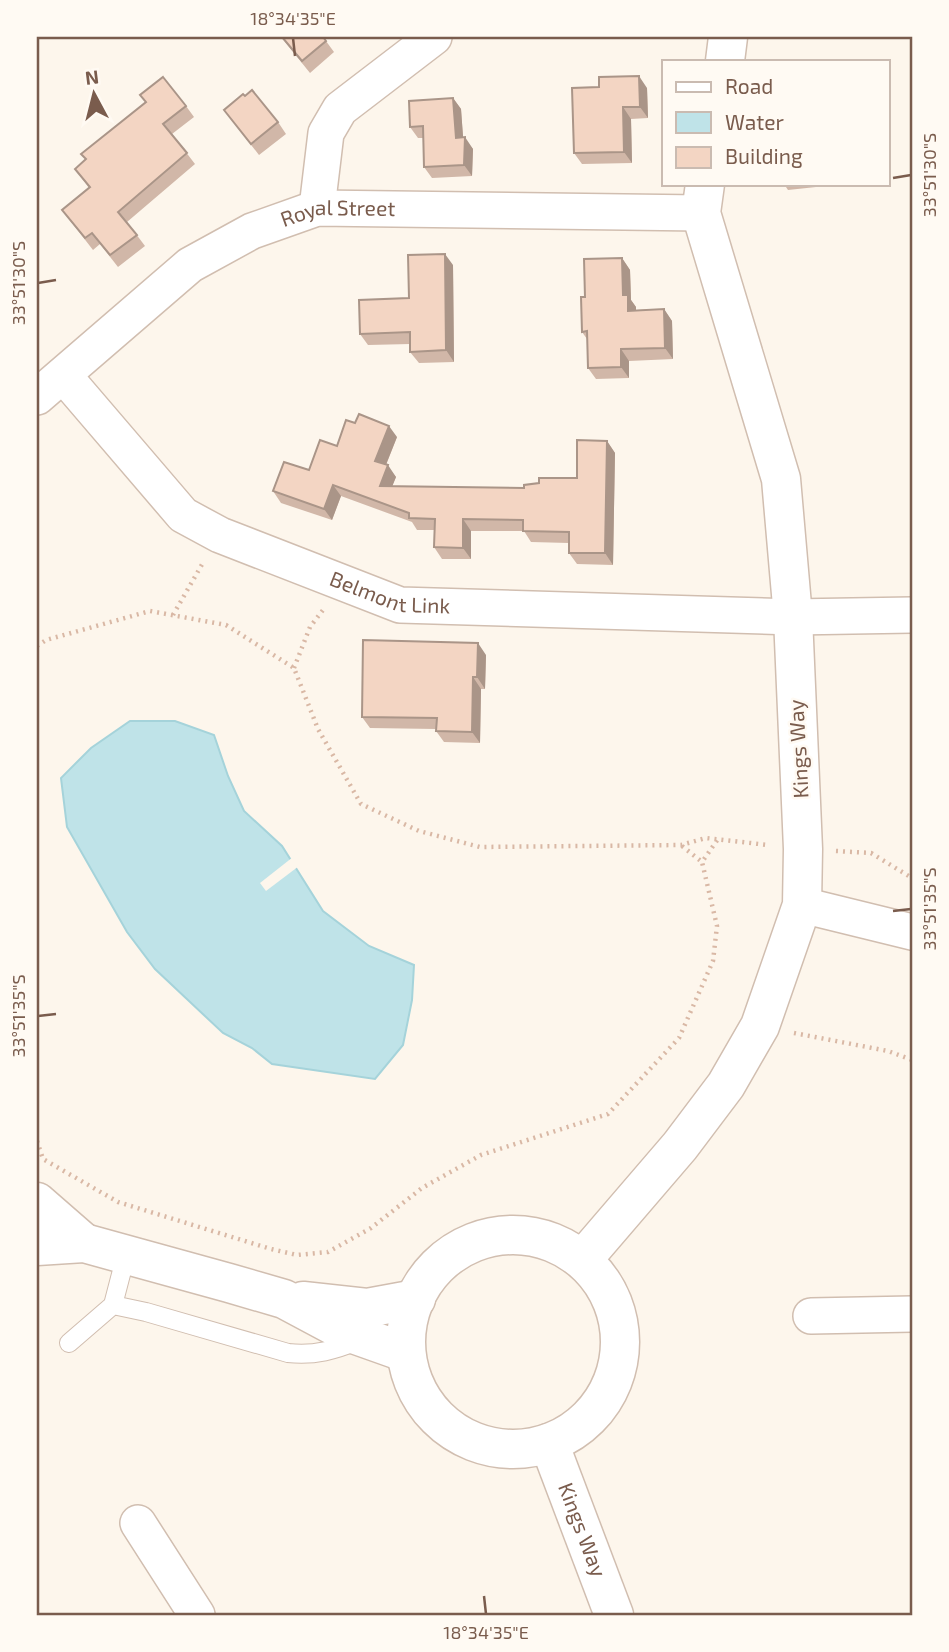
<svg xmlns="http://www.w3.org/2000/svg" width="949" height="1652" font-family="'Exo 2',sans-serif">
<rect width="100%" height="100%" fill="#fdf6ec"/>
<!-- water -->
<path fill="#bfe3e8" stroke="#a5d3da" stroke-width="2" d="M130,721H175L214,735L228,776L244,811L282,846L323,911L369,946L414,965L412,1000L403,1045L375,1079L272,1064L252,1048L223,1033L155,969L127,932L67,827L61,778L91,748Z"/>
<!-- pier -->
<path fill="#fdf6ec" d="M293,857L299,866L266,891L260,883Z"/>
<g fill="none" stroke-linecap="round" stroke-linejoin="round">
<!-- service casing -->
<g stroke="#d1beb0" stroke-width="20">
<path id="service" d="M113,1305L146,1312L288,1353C315,1356 335,1350 360,1340
M69,1343L113,1305L126,1255"/>
</g>
<!-- minor casing -->
<g stroke="#d1beb0" stroke-width="38">
<g id="minor">
<path d="M317,208L326,133L340,109L434,37"/>
<path id="s1" d="M64,376L183,515L220,535L400,605L793,617L912,615"/>
<path id="s2" d="M37,397L190,265L252,231L317,208L701,213"/>
<path d="M802,905L912,932"/>
<path d="M811,1316L912,1314"/>
<path d="M138,1523L197,1615"/>
</g>
</g>
<!-- tertiary casing -->
<g stroke="#d1beb0" stroke-width="41">
<g id="tertiary">
<path d="M725,61L728,37"/>
<path d="M37,1202L84,1243"/>
<circle cx="513" cy="1342" r="107"/>
<path d="M37,1246L84,1243L229,1283L284,1299L342,1330L404,1352"/>
<path d="M583,1259L680,1146L726,1085L760,1026L802,905L803,849L793,617L781,479L701,213L705,184"/>
<path d="M303,1301L367,1308L416,1299"/>
<path id="s3" d="M549,1443L614,1615"/>
</g>
</g>
<!-- path -->
<path stroke="#d9b8a5" stroke-width="4.5" stroke-dasharray="2 5" stroke-linecap="butt" d="M173,615L204,561
M37,646L46,640L150,611L226,625L294,668L318,729L361,804L419,831L480,847L681,845L706,838L768,845
M294,668L310,627L323,610
M682,846L702,862
M836,851L871,853L912,878
M794,1033L888,1051L912,1060
M37,1141L43,1159L118,1202L271,1249L297,1255L328,1252L371,1228L422,1188L481,1155L608,1114L679,1038L713,961L717,926L702,862L718,839"/>
<!-- service -->
<use href="#service" stroke="#fff" stroke-width="18"/>
<!-- minor -->
<use href="#minor" stroke="#fff" stroke-width="35"/>
<!-- tertiary -->
<use href="#tertiary" stroke="#fff" stroke-width="38"/>
</g>
<!-- wall -->
<path fill="#d1b7a8" d="M281,37H323L334,52L310,73Z
M572,88H647L648,118L631,119L632,163L582,164L574,153Z
M453,98L461,109L463,138L473,149L472,176L432,178L424,167L423,138H418L410,127Z
M186,106L194,117L172,134L195,164L127,222L145,246L118,267L100,244L93,250L62,210L89,188L75,169Z
M224,110L278,122L286,134L259,155Z
M784,184H844L788,190Z
M622,258L630,270L631,300L636,307V310L664,309L672,321L673,359L629,361V378L596,379L588,368L587,339L582,332L585,297Z
M453,265L454,362L419,363L410,352V344L368,345L360,334Z
M397,437L386,465L396,477L392,486L524,488L577,478L607,441L615,453L613,565L577,564L569,553V543L531,542L524,531H471V559H442L434,547V530H417L412,522L341,496L332,520L281,503L273,491L309,470L337,446Z
M486,655L485,689H481L480,743L444,742L436,731V729L370,728L362,717Z"/>
<!-- shaded-wall -->
<path fill="#aa9588" d="M639,76L647,88L648,118L640,107Z
M453,98L461,109L464,149L456,138Z
M623,107L631,119L632,163L624,152Z
M465,137L473,149L472,176L464,165Z
M445,254L453,265L454,362L446,350Z
M622,258L630,270L631,300L636,307V322L628,311L623,295Z
M664,309L672,321L673,359L665,348Z
M621,349L629,361V378L621,367Z
M389,426L397,437L383,472L375,461Z
M607,441L615,453L613,565L605,553Z
M388,465L396,477L388,497L380,486Z
M333,485L341,496L332,520L324,509Z
M463,519L471,531V559L463,548Z
M478,643L486,655L485,689L477,677Z
M473,677L481,689L480,743L472,732Z"/>
<!-- building -->
<path fill="#f3d5c3" stroke="#aa9588" stroke-width="2" d="M282,37H323L326,41L302,61Z
M639,76L640,107H623L624,152L574,153L572,88L599,87V77Z
M163,77L186,106L163,124L187,153L118,212L137,235L110,255L92,233L85,238L62,210L90,187L75,169L86,159L81,154L146,102L140,95Z
M252,90L278,122L251,144L224,110L243,94L245,96Z
M453,98L456,138L465,137L464,165L424,167L423,126L410,127L409,101Z
M445,254L446,350L410,352V332L360,334L359,300L409,298L408,255Z
M622,258L623,295H628V311L664,309L665,348L621,349V367L588,368L587,331L582,332L581,297H585L584,259Z
M359,414L389,426L375,461L388,465L380,486L524,488V485L539,483V478H577V440L607,441L605,553H569V532L523,531V520L463,519V548L434,547L435,519L409,518V513L333,485L324,509L273,491L284,462L309,470L320,440L337,446L346,420L355,423Z
M363,640L478,643L477,677H473L472,732L436,731L437,718L362,717Z"/>
<!-- ticks -->
<path fill="none" stroke="#7a5c4d" stroke-width="2.5" d="M293,38L295,56M893,178L911,175M38,283L56,280M893,911L911,909M38,1016L56,1014M484,1596L486,1614"/>
<g text-anchor="middle" stroke-width="5" stroke-linejoin="round" paint-order="stroke">
<!-- street labels -->
<g font-size="21" fill="#7a5c4d" stroke="#fffaf3">
<text dy="7" stroke="none"><textPath href="#s2" startOffset="362">Royal Street</textPath></text>
<text dy="7" stroke="none"><textPath href="#s1" startOffset="406">Belmont Link</textPath></text>
<text transform="translate(799 749) rotate(-93)" y="7">Kings Way</text>
<text dy="7" stroke="none"><textPath href="#s3" startOffset="93">Kings Way</textPath></text>
</g>
</g>
<!-- border -->
<rect width="949" height="1652" fill="none" stroke="#fffaf3" stroke-width="77"/>
<!-- legend -->
<rect x="662" y="60" width="228" height="126" fill="#fffaf3" stroke="#cabbb1" stroke-width="2"/>
<rect x="676" y="82" width="35" height="10" fill="#ffffff" stroke="#cabbb1" stroke-width="2"/>
<text x="725" y="94" font-size="21" fill="#7a5c4d">Road</text>
<rect x="676" y="112" width="35" height="21" fill="#bfe3e8" stroke="#cabbb1" stroke-width="2"/>
<text x="725" y="130" font-size="21" fill="#7a5c4d">Water</text>
<rect x="676" y="147" width="35" height="21" fill="#f3d5c3" stroke="#cabbb1" stroke-width="2"/>
<text x="725" y="164" font-size="21" fill="#7a5c4d">Building</text>
<!-- north arrow -->
<g transform="translate(94 94) rotate(353)" stroke="#fffaf3" stroke-width="5" paint-order="stroke">
<path d="M0-5L12 26L0 18L-12 26Z" fill="#7a5c4d"/>
<text y="-10" font-size="19" font-weight="bold" text-anchor="middle" fill="#7a5c4d">N</text>
</g>
<rect x="38" y="38" width="873" height="1576" fill="none" stroke="#7a5c4d" stroke-width="2.5"/>
<g font-size="18" text-anchor="middle" fill="#7a5c4d">
<text x="293" y="25">18°34'35"E</text>
<text transform="translate(930 175) rotate(-90)" y="6">33°51'30"S</text>
<text transform="translate(19 283) rotate(-90)" y="6">33°51'30"S</text>
<text transform="translate(930 909) rotate(-90)" y="6">33°51'35"S</text>
<text transform="translate(19 1016) rotate(-90)" y="6">33°51'35"S</text>
<text x="486" y="1639">18°34'35"E</text>
</g>
</svg>
